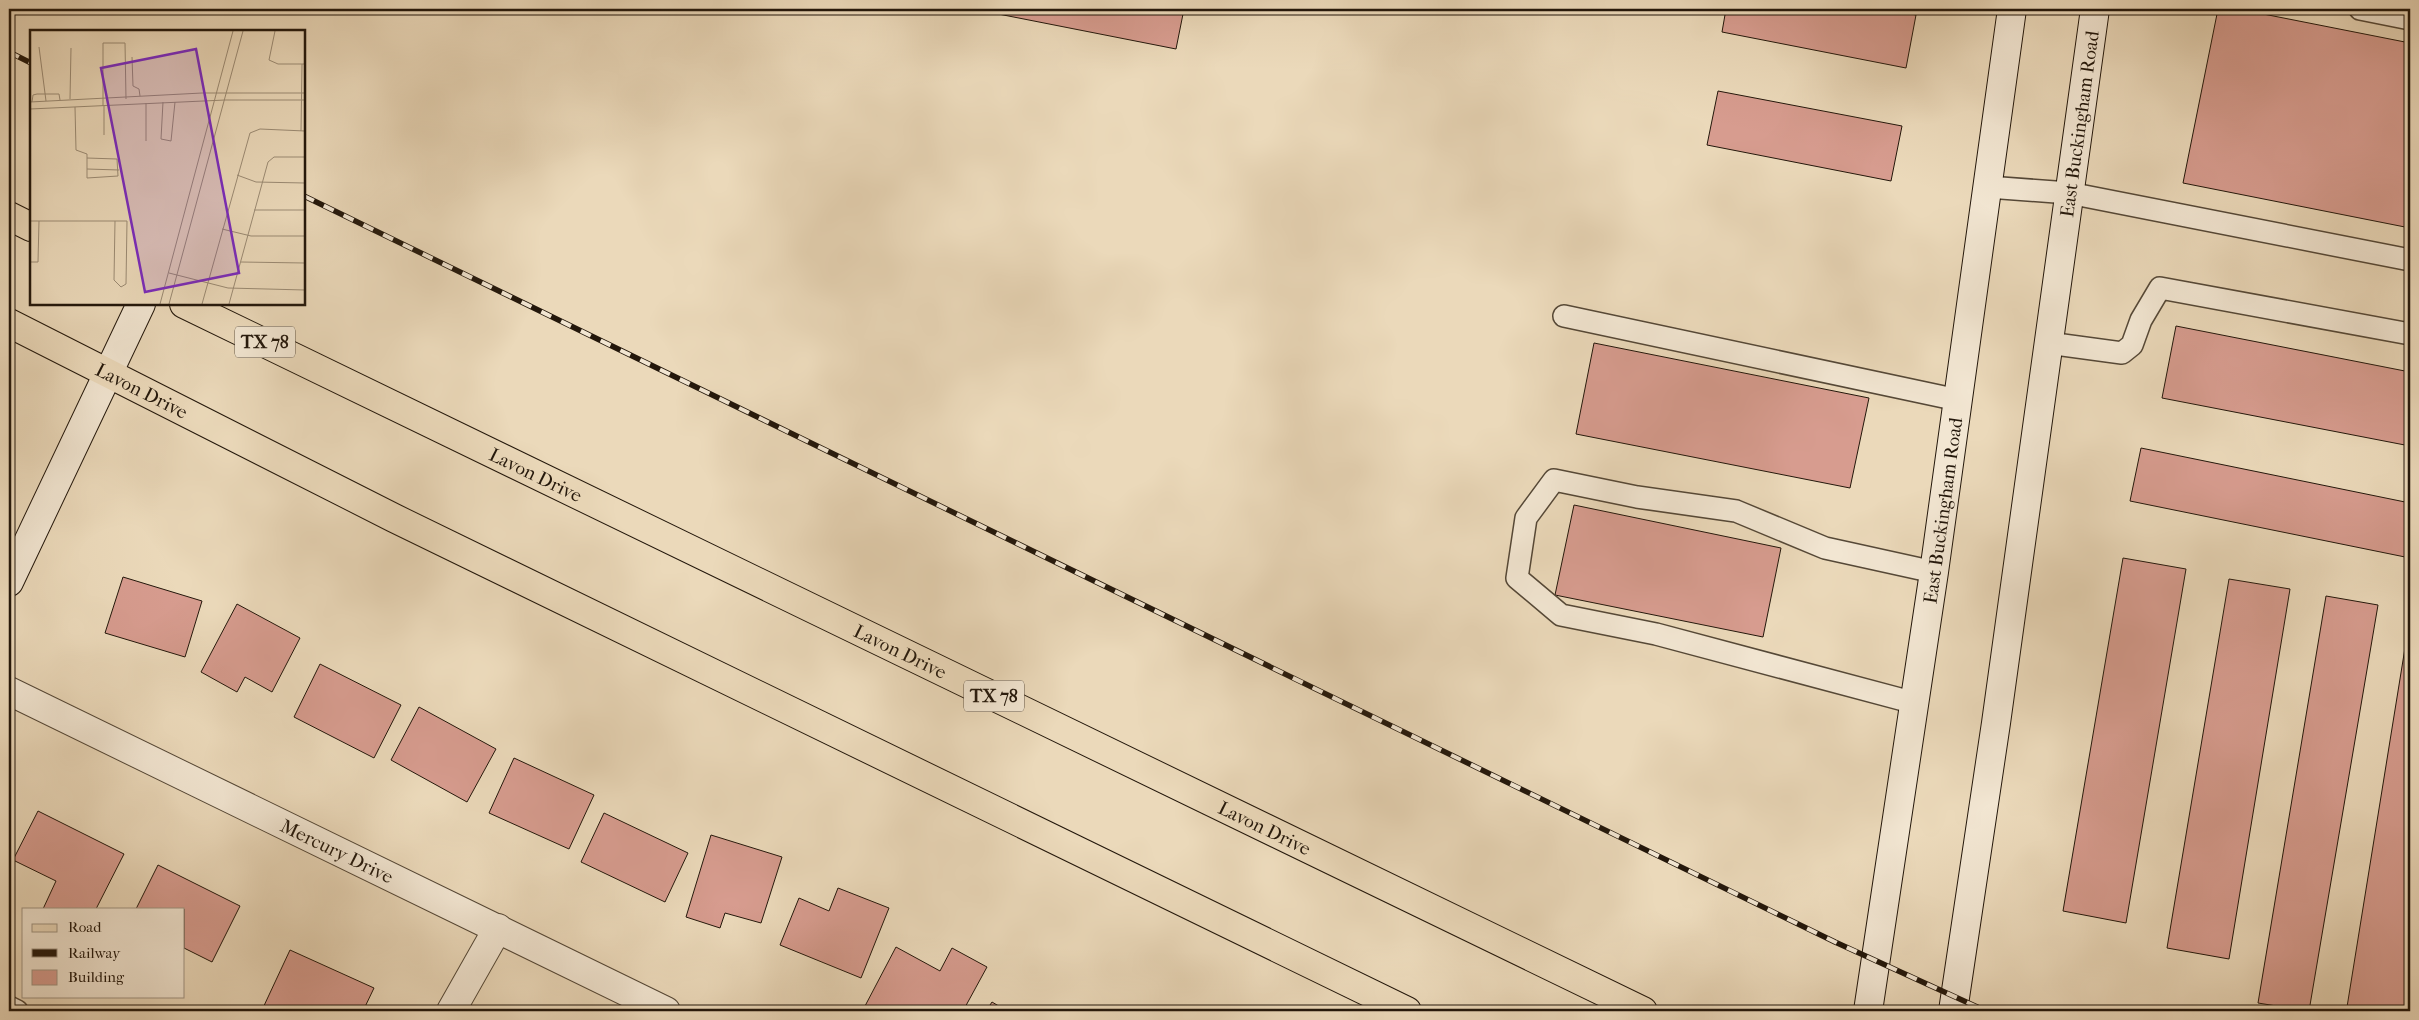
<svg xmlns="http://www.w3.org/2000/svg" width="2419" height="1020" font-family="'IM FELL French Canon',serif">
<rect width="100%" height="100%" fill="#ebd9ba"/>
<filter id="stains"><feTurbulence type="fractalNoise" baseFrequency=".004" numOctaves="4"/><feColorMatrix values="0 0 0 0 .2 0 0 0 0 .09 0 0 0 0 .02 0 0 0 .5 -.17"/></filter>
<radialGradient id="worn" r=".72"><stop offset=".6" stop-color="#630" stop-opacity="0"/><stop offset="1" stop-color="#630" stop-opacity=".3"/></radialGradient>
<!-- building -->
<path fill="#d79c8f" stroke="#23170b" d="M973,9H1184L1176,49Z
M1726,9H1885L1916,15L1906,68L1722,32Z
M2218,9H2238L2410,43V228L2183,183Z
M1718,91L1902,126L1891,181L1707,145Z
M2176,326L2410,372V446L2162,398Z
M1594,343L1869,398L1850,488L1576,434Z
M2141,448L2410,503V558L2130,501Z
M1574,505L1781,548L1763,637L1555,595Z
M2123,558L2186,569L2126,923L2063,911Z
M123,577L202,601L185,657L105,633Z
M2229,579L2290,589L2229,959L2167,948Z
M2326,596L2378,605L2309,1011H2307L2258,1003Z
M237,604L300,638L272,692L245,677L237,692L201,672Z
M2410,617V1000L2408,1011H2371L2347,1007Z
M320,664L401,705L374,758L294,717Z
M419,707L496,749L467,802L391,760Z
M514,758L594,795L569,849L489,813Z
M38,811L124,854L96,909H43L56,881L13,860Z
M604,813L688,853L665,902L581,862Z
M711,835L782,857L761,923L725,913L720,928L686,917Z
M158,865L240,906L212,962L184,948V909H136Z
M838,888L889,908L861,978L780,945L799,898L829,911Z
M896,947L940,971L952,948L987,967L963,1011H875L865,1006Z
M290,950L374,988L363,1011L262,1010Z
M992,1002L1007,1011H986Z"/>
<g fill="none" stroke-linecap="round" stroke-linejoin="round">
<!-- lane casing -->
<g stroke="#554837" stroke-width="24">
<path id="lane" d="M2360,9L2410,19
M1988,187L2069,193L2410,260
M1564,316L1958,400
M2048,343L2122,353L2132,345L2141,320L2160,288L2410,334
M1915,703L1656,634L1561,615L1517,578L1526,518L1554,480L1637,497L1736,511L1825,548L1934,572
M9,1007L17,1011"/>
</g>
<!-- street casing -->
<g stroke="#554837" stroke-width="30">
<g id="street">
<path id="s1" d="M9,691L666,1011"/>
<path d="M451,1011L498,928"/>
</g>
</g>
<!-- secondary casing -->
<g stroke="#23170b" stroke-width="30">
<g id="secondary">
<path d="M9,582L141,304"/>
<path id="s2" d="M1868,1011L1934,572L2012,9"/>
<path id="s3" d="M1953,1011L1996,723L2095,9"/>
</g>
</g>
<!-- primary casing -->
<g stroke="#23170b" stroke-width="30">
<g id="primary">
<path d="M9,216L31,227"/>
<path id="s4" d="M184,304L1643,1011"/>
<path id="s5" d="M9,323L394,518L1407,1011"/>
</g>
</g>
<!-- lane -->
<use href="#lane" stroke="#f2e6d2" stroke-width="21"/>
<!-- street -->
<use href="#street" stroke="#f2e6d2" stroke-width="28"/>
<!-- secondary -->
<use href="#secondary" stroke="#f2e6d2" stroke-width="28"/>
<!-- primary -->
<use href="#primary" stroke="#ebd9ba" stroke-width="28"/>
<!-- rail casing -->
<g stroke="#23170b" stroke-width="5.5">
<path id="rail" d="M9,52L31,63
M304,196L1835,942L1986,1011"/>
</g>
<!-- rail -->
<use href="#rail" stroke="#f2e6d2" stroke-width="4" stroke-dasharray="11" stroke-linecap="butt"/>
</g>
<g text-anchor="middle" stroke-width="4" stroke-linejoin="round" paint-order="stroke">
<!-- shield labels -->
<g fill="#f2e6d2" stroke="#615547" stroke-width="1">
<rect x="235" y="326.5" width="60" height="31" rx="4"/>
<rect x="964" y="680.5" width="60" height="31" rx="4"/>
</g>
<g font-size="18" font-weight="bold" fill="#23170b">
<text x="265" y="348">TX 78</text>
<text x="994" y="702">TX 78</text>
</g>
<!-- street labels -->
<g font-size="19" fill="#23170b" stroke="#f2e6d2">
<text dy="7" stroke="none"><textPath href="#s3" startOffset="896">East Buckingham Road</textPath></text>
<text dy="7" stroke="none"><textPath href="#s5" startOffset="149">Lavon Drive</textPath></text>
<text dy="7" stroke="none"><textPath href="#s4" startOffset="391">Lavon Drive</textPath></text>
<text dy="7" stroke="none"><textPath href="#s2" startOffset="506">East Buckingham Road</textPath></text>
<text dy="7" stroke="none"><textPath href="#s4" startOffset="796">Lavon Drive</textPath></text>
<text dy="7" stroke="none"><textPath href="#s4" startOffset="1201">Lavon Drive</textPath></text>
<text dy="7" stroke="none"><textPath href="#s1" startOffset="365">Mercury Drive</textPath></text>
</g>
</g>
<!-- overview -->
<g transform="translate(30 30)">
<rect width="275" height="275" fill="#ebd9ba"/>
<path fill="none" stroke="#9b8b74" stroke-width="1" d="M245,1L239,30L248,34H275M9,17L16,71M102,27L103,56L109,59L110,66M40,69L41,18M0,72L172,63H275M2,72L3,65L7,64H29L30,70M133,72L131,109L141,111L145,72M73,76V13H95L96,69M45,77L46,120L57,124V148L88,146L87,129L57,128M0,79L195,70H275M271,101L272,34M74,105V76M116,111V73M57,139L89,140M207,145L226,152L275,153M224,180H275M0,191H97L96,254L91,257L84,250L85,191M192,199L221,206H275M0,232H8L9,191M211,232L275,233M139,243L198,258L275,260M130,274L203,1M139,274L213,1M172,274L220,103L230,99L275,101M199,274L238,132L244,127H275"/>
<path fill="#7b2cbf" fill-opacity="0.15" stroke="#7b2cbf" stroke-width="2.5" d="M166,19L209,243L115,262L71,38Z"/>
<rect width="275" height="275" fill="none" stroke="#23170b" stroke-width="2.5"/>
</g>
<!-- margin -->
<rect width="2419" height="1020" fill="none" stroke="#ebd9ba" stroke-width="30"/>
<rect x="10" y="10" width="2399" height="1000" fill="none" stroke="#23170b" stroke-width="2.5"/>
<rect x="15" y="15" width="2389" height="990" fill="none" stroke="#23170b"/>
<!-- legend -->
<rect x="22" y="908" width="162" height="90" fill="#f2e6d2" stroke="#9f9382"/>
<rect x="32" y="924" width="25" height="8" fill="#ebd9ba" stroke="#9f9382"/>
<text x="68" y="932" font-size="15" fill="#23170b">Road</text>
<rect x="32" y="949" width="25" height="8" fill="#23170b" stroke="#9f9382"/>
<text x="68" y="958" font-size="15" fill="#23170b">Railway</text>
<rect x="32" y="970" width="25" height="15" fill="#d79c8f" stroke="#9f9382"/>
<text x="68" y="982" font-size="15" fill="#23170b">Building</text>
<rect width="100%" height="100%" filter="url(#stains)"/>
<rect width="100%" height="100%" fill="url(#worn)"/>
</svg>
